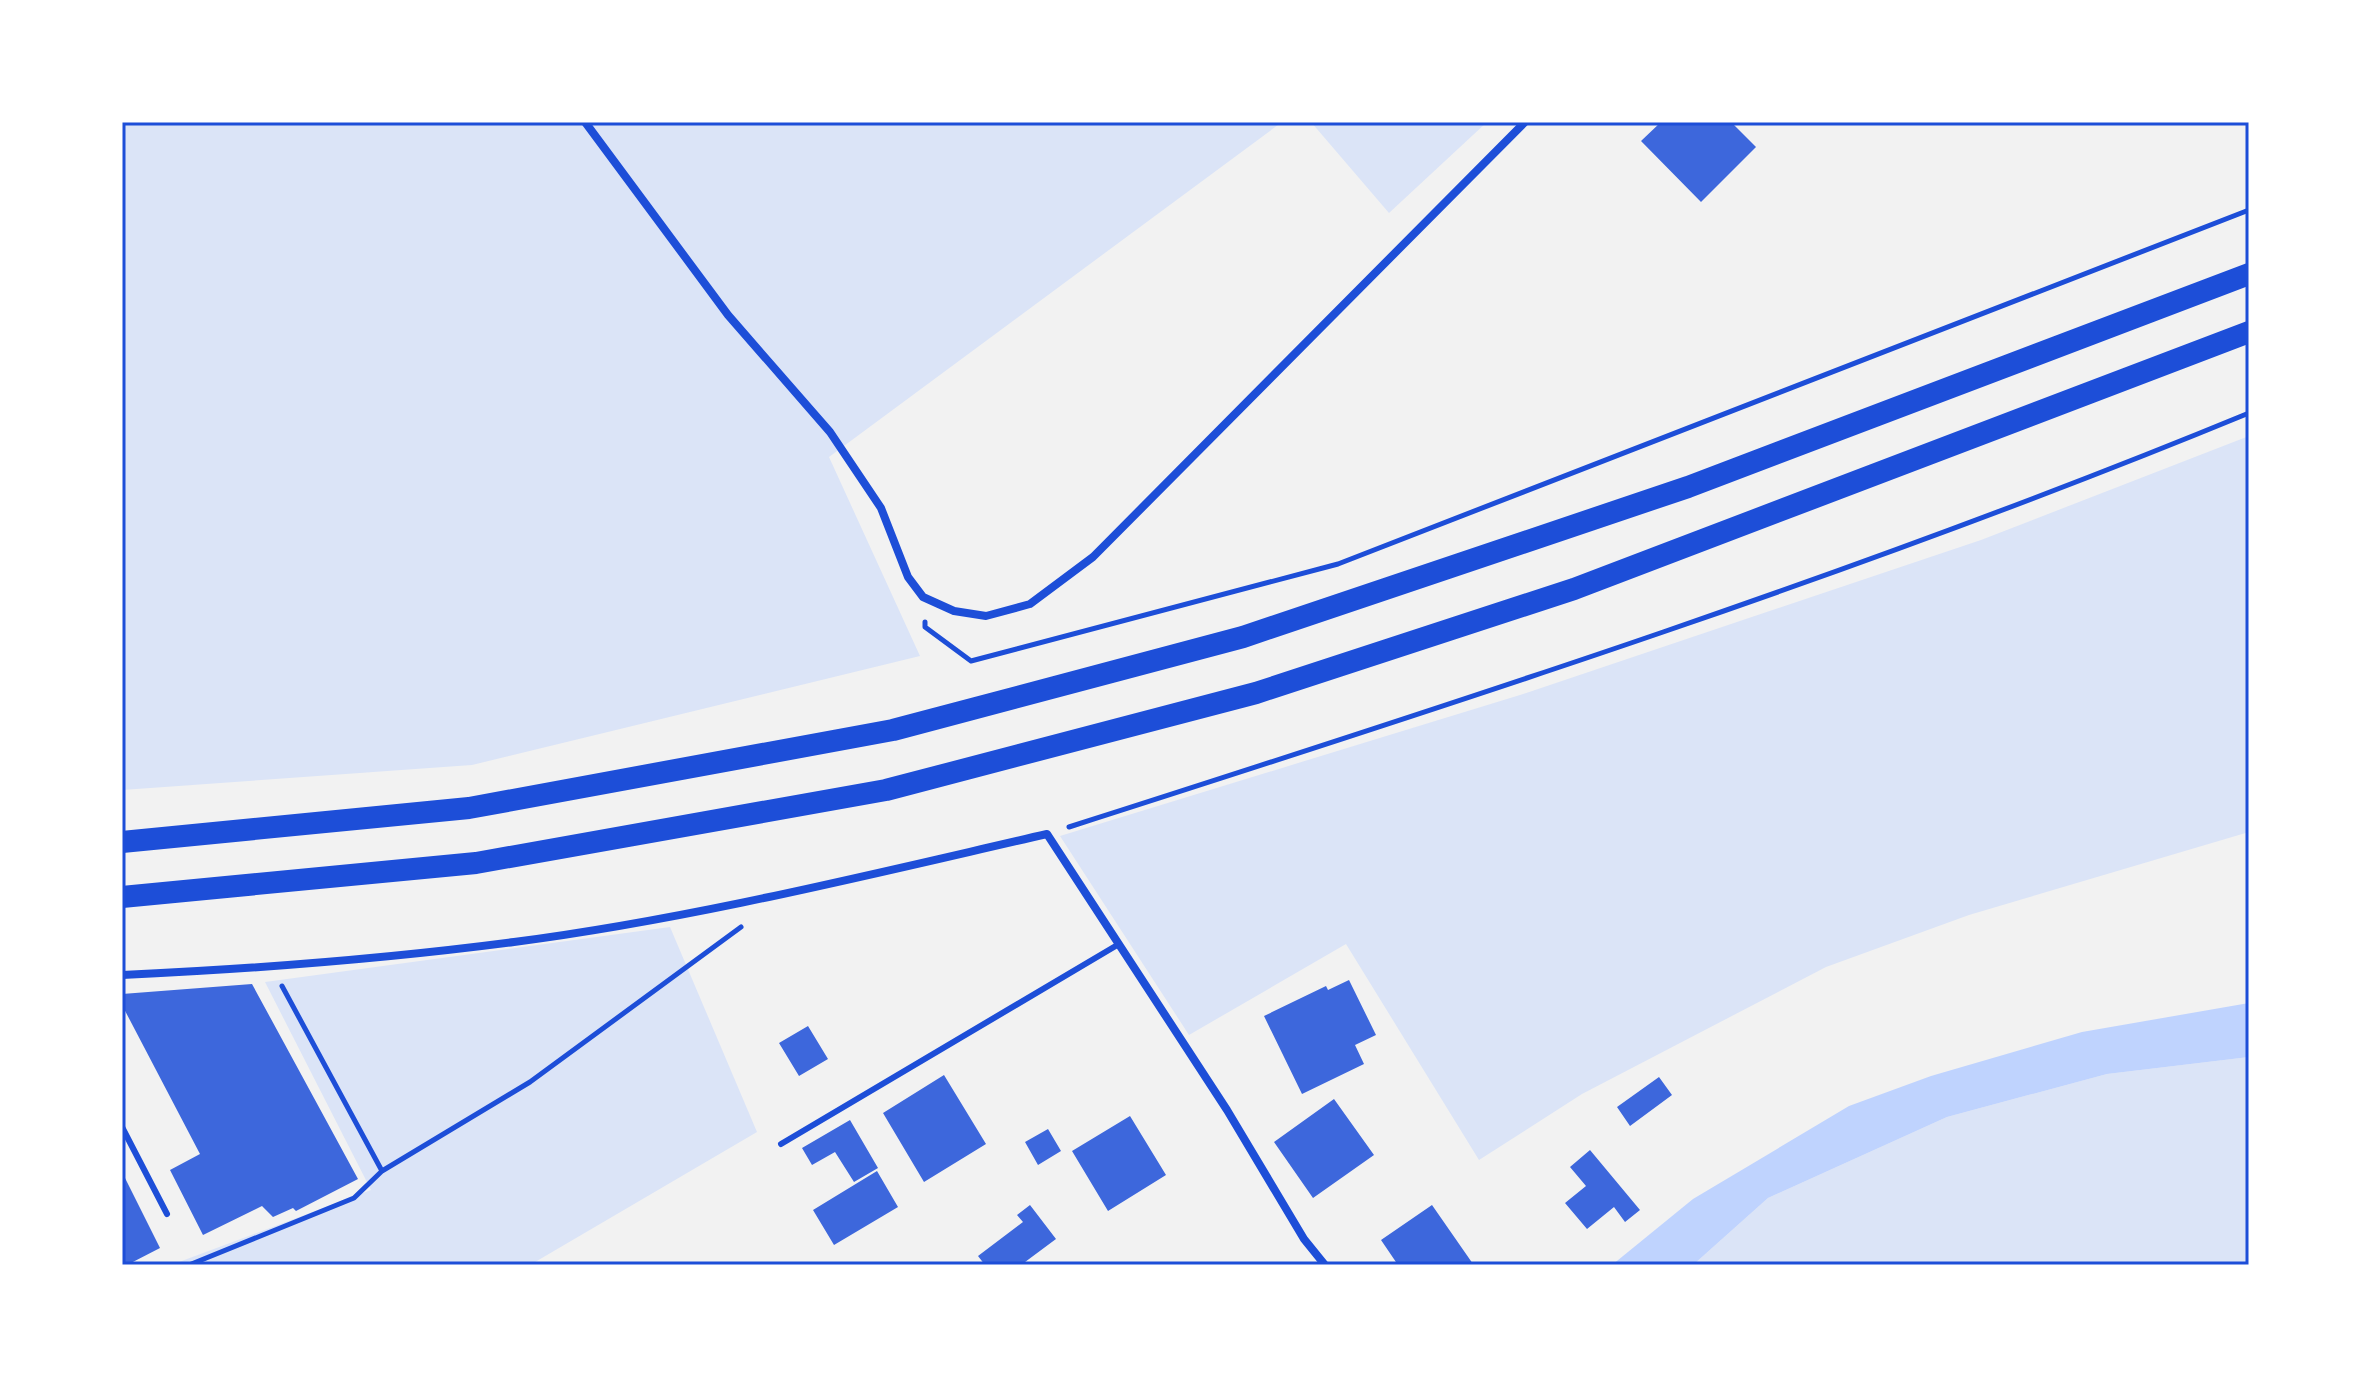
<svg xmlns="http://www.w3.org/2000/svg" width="2371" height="1387" font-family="'Space Grotesk',sans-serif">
<rect width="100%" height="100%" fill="#f2f2f2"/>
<!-- green -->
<path fill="#dbe4f7" d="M122,122H1282L829,457L920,656L472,765L122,790Z
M1311,122H1487L1389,213Z
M2249,436V832L1969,915L1826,967L1582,1094L1479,1160L1346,944L1189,1035L1060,836L1520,695L1981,540Z
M670,927L757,1132L530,1265H171L371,1190L265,982Z
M2249,1057V1265H1693L1768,1198L1947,1117L2107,1074Z"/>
<!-- water -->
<path fill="#bfd3fe" d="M2249,1003V1057L2107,1074L1947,1117L1768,1198L1693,1265H1612L1693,1199L1849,1106L1931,1076L2082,1032Z"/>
<!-- building -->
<path fill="#3d67dc" d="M1661,122H1731L1756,147L1701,202L1641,141Z
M1349,980L1376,1035L1355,1045L1364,1064L1302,1094L1264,1016L1326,986L1328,990Z
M252,984L358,1179L296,1211L293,1208L273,1217L262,1206L203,1235L170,1170L200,1154L122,1005V994Z
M808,1026L828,1059L799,1076L779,1043Z
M944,1075L986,1144L924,1182L883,1113Z
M1659,1077L1672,1095L1630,1126L1617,1107Z
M1334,1099L1374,1155L1313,1198L1274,1142Z
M1130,1116L1166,1175L1108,1211L1072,1151Z
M850,1120L878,1168L854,1182L835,1152L812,1165L802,1148Z
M1048,1129L1061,1151L1038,1165L1025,1142Z
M1590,1150L1640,1210L1625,1222L1614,1207L1587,1229L1565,1203L1586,1186L1570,1167Z
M877,1171L898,1207L834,1245L813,1210Z
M122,1172L160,1248L127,1265H122Z
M1030,1205L1056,1239L1021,1265H985L978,1256L1023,1222L1017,1215Z
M1432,1205L1473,1264L1471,1265H1398L1381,1240Z"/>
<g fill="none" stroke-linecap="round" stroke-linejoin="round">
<!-- path -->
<path stroke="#1d4ed8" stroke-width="5" d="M925,622V627L971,661L1338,564L2249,210
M1069,827C1466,700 1863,572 2249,413
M282,986L382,1171
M189,1265L354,1198L382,1171L530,1082L741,927"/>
<!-- service -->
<path stroke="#1d4ed8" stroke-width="6" d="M122,1127L167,1214
M781,1144L1119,944"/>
<!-- minor -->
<path stroke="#1d4ed8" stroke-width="8" d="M585,122L728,315L830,432L881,508L908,577L923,597L954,611L986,616L1030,604L1093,557L1525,122
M122,975C253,969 384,959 514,942C691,919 872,874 1047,834L1227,1110L1304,1239L1325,1265"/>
<!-- trunk -->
<path stroke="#1d4ed8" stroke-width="22" d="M122,842L469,808L893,730L1243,637L1688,487L2249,274
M122,897L476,863L886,790L1256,693L1574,589L2249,332"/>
</g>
<!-- border -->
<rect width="2371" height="1387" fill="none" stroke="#ffffff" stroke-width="248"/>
<rect x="124" y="124" width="2123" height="1139" fill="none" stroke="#1d4ed8" stroke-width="3"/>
</svg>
